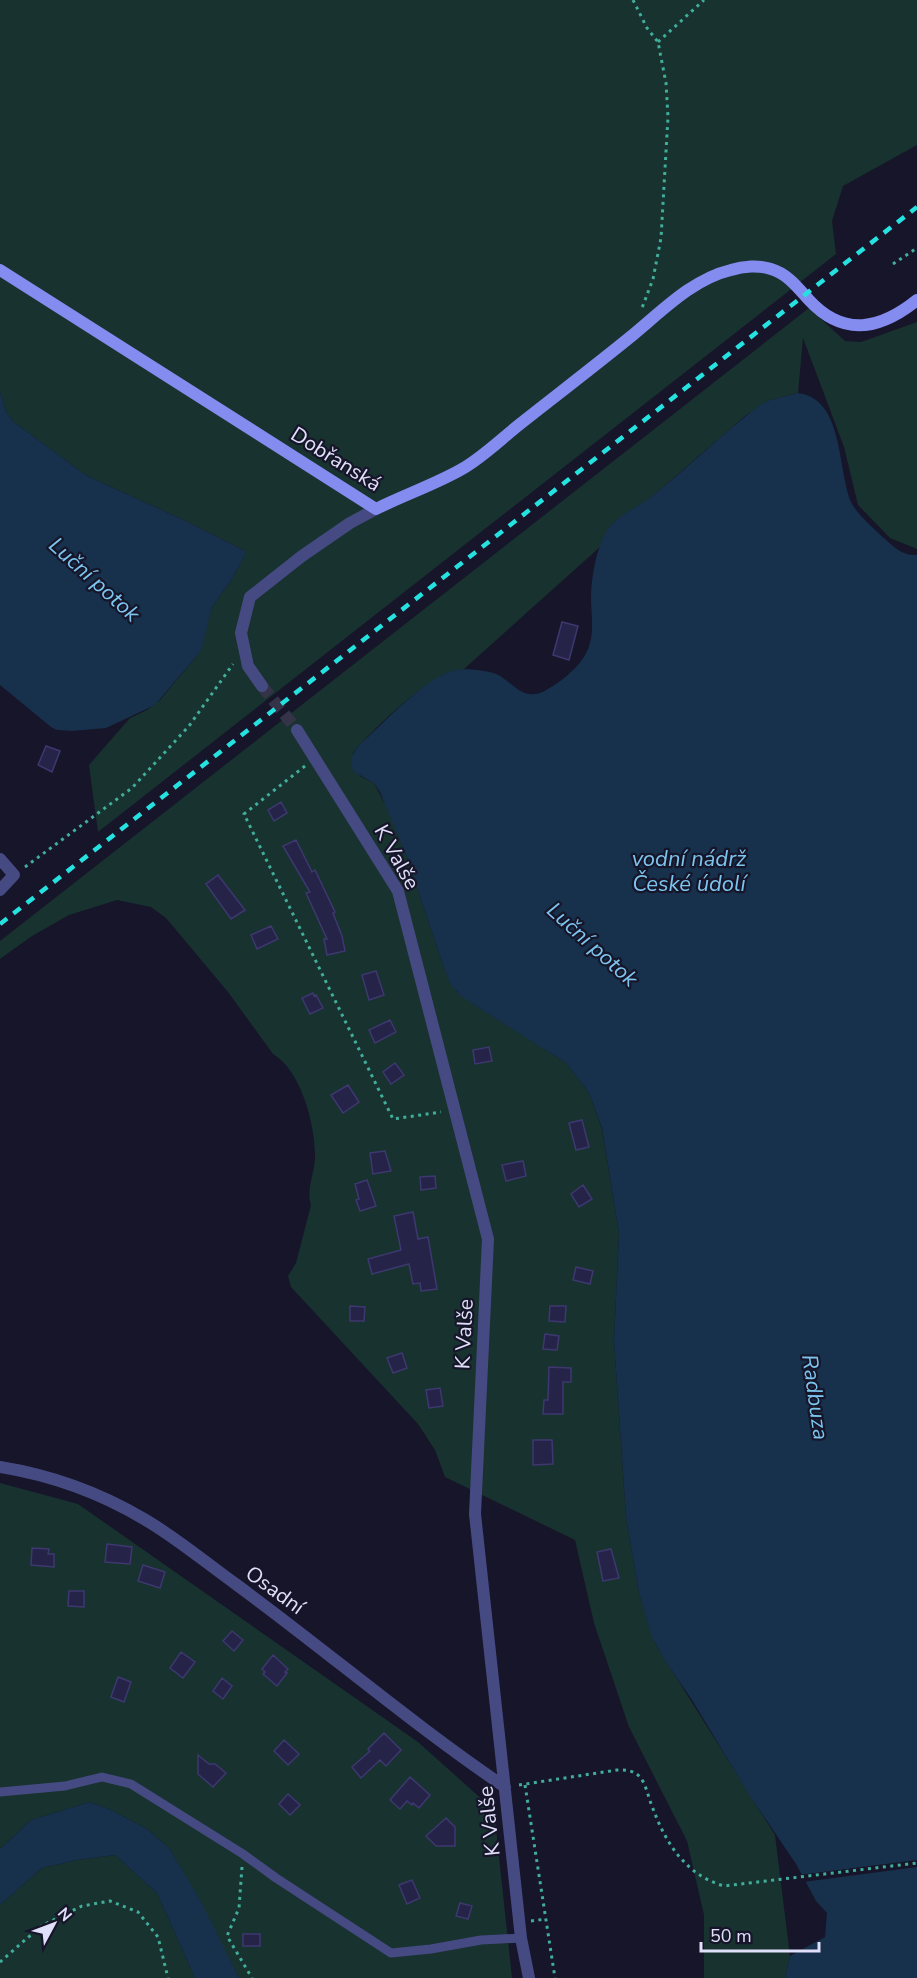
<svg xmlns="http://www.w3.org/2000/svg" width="917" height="1978" font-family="'Nunito Sans',sans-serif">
<rect width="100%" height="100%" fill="#161529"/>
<!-- green -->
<path fill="#18322f" d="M0,0H917V145L843,186L832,221L836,254L98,832L89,765L130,718L147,710L160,700L196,657L212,607L232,579L245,555V551L186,521L87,476L14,422L6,412L0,391Z
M809,308L845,341L861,342L917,322V549L890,538L858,505L844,447L803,338L798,393L770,400L745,416L654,495L610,527L600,547L464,669C431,672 375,727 353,753L360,776L374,783L390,813L406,855L444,968L457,992L566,1063L589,1093L602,1129L619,1233L614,1341L626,1517L639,1593L656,1645L775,1835L790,1956L785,1978H704V1915L687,1841L629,1727L594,1623L575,1540L445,1477L435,1450L418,1424L291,1287L288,1276L296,1263L311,1205C306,1191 314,1174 315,1159C316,1128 302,1071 273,1054L228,992L166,918L151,907L117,900L69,915L32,936L0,959V941Z
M0,1483L78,1504L418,1742L494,1810L512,1978H239L169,1848L147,1829L111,1810L90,1802L31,1820L0,1849Z
M115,1855L157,1893L195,1978H0V1905L42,1868L77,1860Z"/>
<!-- water -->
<path fill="#17304b" d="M0,391L6,412L14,422L87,476L186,521L245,551V555L232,579L212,607L201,651L155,705L106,728L72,731L57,730L51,727L0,685Z
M798,393C844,399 837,468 851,502C856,513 876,531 885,539C895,548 903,556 917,555V1978H785L790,1956L825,1937L827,1913L816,1901L796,1864L748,1793L692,1700L664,1659L652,1637L639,1593L626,1517L614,1341L619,1233L602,1128L589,1093L566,1063L462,997L451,985L444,968L406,855L380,792L374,783L354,772C345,757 359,745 370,735C389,717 431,674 456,670C465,668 493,671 500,676C516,686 526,703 548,689C565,679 585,663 590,643C594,629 591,613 591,598C591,577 596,550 606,532C616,515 641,506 656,493C691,465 724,432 760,405L770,400Z
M90,1802L111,1810L147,1829L169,1848L199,1898L239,1978H195L157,1893L115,1855L77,1860L42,1868L0,1905V1849L31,1820Z"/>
<!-- pier -->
<path fill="#161529" d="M917,1860V1867L803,1882L799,1875Z"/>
<!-- building -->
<path fill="#262348" stroke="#3d3870" stroke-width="1.5" d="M562,622L578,626L569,660L553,655Z
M46,746L60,751L52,772L38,765Z
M281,802L287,813L274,821L268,810Z
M296,840L312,872L315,870L335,912L333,913L342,936L345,951L327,955L324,939H327L306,893L310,892L283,846Z
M218,875L245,910L231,919L206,884Z
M271,926L278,939L257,949L251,935Z
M376,971L384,995L369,1000L362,975Z
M313,993L314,996L316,995L323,1008L310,1014L302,998Z
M390,1020L396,1032L375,1043L369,1030Z
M489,1047L492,1061L475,1064L473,1050Z
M395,1063L404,1075L391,1084L383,1072Z
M348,1085L359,1102L343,1113L331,1095Z
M582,1120L589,1147L576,1150L569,1123Z
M385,1151L391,1171L373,1174L370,1153Z
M523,1161L526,1176L506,1181L502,1165Z
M435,1176L436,1188L421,1190L420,1177Z
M367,1180L376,1206L360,1211L356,1200L359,1199L355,1184Z
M583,1185L592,1199L579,1207L571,1194Z
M413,1212L418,1239L428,1237L437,1289L421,1291L420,1283L413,1284L409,1264L372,1274L368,1259L401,1250L394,1216Z
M576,1267L593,1271L590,1284L573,1280Z
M350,1306L365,1307L364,1321H350Z
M550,1306H566L565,1322L549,1321Z
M545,1334L559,1336L557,1350L543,1349Z
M402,1353L407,1368L393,1373L387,1358Z
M549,1367L571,1368V1382H563V1414H543L544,1400H548Z
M440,1388L443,1406L429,1408L426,1390Z
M533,1440H552L553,1464L533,1465Z
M107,1544L132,1547L130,1564L105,1562Z
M32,1548L49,1549L48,1554H54V1567L31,1565Z
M611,1549L619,1578L603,1581L597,1552Z
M143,1565L165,1572L160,1588L138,1581Z
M69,1591H84V1607L68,1606Z
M232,1631L243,1640L234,1651L223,1641Z
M181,1652L195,1662L183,1678L170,1668Z
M273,1655L288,1669L285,1672L287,1673L277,1686L263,1674L265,1672L262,1669Z
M118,1677L131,1682L124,1702L111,1697Z
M222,1678L232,1686L223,1699L213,1691Z
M384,1733L401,1750L386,1766L380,1760L361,1778L352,1767L370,1751L368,1749Z
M284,1740L299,1754L288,1765L274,1751Z
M198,1755L209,1764H215L226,1773L213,1787L198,1774Z
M410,1777L430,1795L419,1808L413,1803L412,1805L407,1801L400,1809L390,1800Z
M288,1794L300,1805L290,1815L279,1804Z
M446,1818L455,1827V1846H436L426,1836Z
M412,1880L420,1898L407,1904L399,1885Z
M460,1903L472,1906L468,1919L456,1916Z
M243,1934H260V1946H243Z"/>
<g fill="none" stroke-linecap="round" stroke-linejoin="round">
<!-- street-tunnel -->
<path stroke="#343348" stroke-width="12" stroke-dasharray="12 6" stroke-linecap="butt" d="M262,686L297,730"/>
<!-- path -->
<path stroke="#41ae9c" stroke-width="3" stroke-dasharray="3 4.5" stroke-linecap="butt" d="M633,0L647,28L658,42L666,83L668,117L661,238L653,279L642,308
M658,42L704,0
M893,264L917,248
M305,766L244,814L393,1119L441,1112
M25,867L132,788L189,726L233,664
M519,1785L617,1770C625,1770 633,1770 639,1776C646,1783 648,1797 652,1806C665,1842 685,1875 724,1886L917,1863
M525,1785L555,1978
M242,1867L239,1908L227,1936L252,1978
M531,1921L546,1919
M0,1962L41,1926L82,1906L110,1901L138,1912L158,1937L168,1978"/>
<!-- lane -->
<path stroke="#464a82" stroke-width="9" d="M0,1792L65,1786L102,1777L131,1784L243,1854L276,1878L391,1953L431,1949L481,1940L521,1938"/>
<!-- street -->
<path stroke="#464a82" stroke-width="12" d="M262,686L248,666L241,633L250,597L302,556L350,523L376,509
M297,730L398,891L488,1239L475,1514L521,1938L529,1978
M0,859L14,875L0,890
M0,1467C50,1475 100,1493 144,1519C177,1538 206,1563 237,1585C327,1651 412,1724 505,1787"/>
<!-- secondary -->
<path stroke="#848cef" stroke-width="12" d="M0,270L376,509C404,495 436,484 462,469C483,457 501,439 520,424C558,394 596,365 634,334C663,310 693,279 731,270C743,266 759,265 771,269C788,274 798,288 809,300C844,338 881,329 917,300"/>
<!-- rail -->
<path stroke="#25e2e1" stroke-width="4.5" stroke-dasharray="9 8" stroke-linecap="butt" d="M0,924L917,207"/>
</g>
<g text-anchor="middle" stroke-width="4.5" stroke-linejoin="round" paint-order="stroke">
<!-- street labels -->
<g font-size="21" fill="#e1e0fb" stroke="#161529">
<text transform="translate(336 459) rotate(32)" y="7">Dobřanská</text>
<text transform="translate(397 857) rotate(61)" y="7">K Valše</text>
<text transform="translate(464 1334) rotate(-87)" y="7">K Valše</text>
<text transform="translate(275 1590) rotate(36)" y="7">Osadní</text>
<text transform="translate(489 1821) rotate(-96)" y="7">K Valše</text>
</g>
<!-- water labels -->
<g font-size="22" font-style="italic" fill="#7cc5ee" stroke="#161529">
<text transform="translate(95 579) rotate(42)" y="8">Luční potok</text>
<text x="689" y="866">vodní nádrž<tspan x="689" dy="25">České údolí</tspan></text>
<text transform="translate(593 944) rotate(42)" y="8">Luční potok</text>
<text transform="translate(816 1397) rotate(82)" y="8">Radbuza</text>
</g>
</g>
<!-- north arrow -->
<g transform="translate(54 1924) rotate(49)" stroke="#161529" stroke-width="4.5" paint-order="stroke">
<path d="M0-4.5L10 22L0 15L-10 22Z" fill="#e1e0fb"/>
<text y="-9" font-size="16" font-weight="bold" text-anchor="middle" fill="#e1e0fb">N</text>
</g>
<!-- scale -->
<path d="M701 1942v9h118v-9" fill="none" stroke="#e1e0fb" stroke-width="3"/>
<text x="710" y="1942" font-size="18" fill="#e1e0fb" stroke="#161529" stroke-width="4.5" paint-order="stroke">50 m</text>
</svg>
